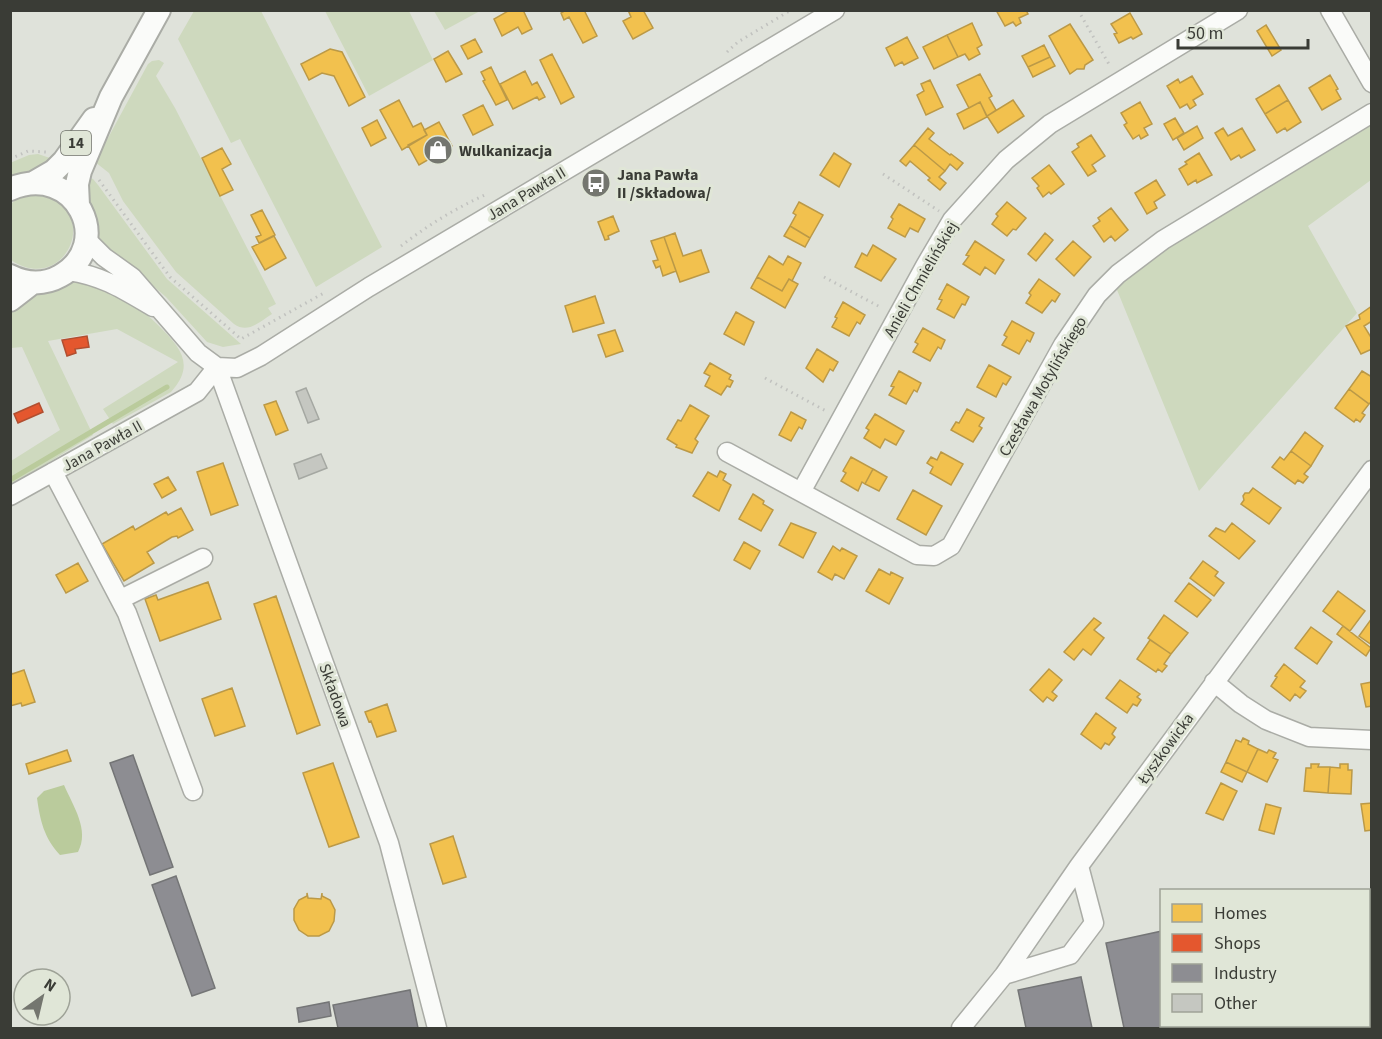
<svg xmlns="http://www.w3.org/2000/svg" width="1382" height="1039" font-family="'Source Sans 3',sans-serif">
<rect width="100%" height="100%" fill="#dfe2da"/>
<!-- green -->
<path fill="#ced9be" d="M194,11H261L382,247L316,287L240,139L231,143L178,39Z
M325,11H409L433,60L369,96Z
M434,11H480L445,30Z
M159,60L164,63L156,76L175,108L276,304L268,308L272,314C259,322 248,334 234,324L176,272L123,201L109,173L95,162L148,64L152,61Z
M1371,111V180L1308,226L1357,313L1199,491L1115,285L1165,248Z
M38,154L56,160L37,170L11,176L10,163L29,155Z
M87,177L93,179L98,185L167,279L241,344L223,347L207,342L166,297L131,267L115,256L101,242L88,200Z
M32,194C38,195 45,195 50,197C100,220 61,294 11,260V204L16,199Z
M84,280C99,287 116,293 130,302C141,309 150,317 159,326C180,347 196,365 171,392L113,424L103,409L178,362L117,329L48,341L93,435L14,484L11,483V461L60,430L22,347L11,348V310L33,294Z"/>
<!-- water -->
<path fill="#bacb9c" d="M64,785C73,806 90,830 78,852L60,855C44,838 40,820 37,798L44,791Z"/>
<!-- homes -->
<path fill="#f2c14e" stroke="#bb9947" stroke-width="1.5" d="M510,10H523L532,29L522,34L518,27L502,36L494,19Z
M584,10L597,36L583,43L569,17L564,20L561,13L566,10Z
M628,10H643L653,28L633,39L623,21L631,17Z
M996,10H1026L1028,14L1019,18L1021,23L1016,26L1013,22L1005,26Z
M1130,13L1142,34L1133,39L1131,37L1119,43L1114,34L1117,33L1111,24Z
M972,23L982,45L977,48L980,54L969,60L965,54L958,57L947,35Z
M1070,24L1093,60L1085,65L1084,69H1077L1070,74L1049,36Z
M1266,25L1281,50L1272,56L1257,31Z
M947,35L958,57L934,69L923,47Z
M907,37L918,58L904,65L902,62L895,66L886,48Z
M475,39L482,52L468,59L461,46Z
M1044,45L1050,57L1028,67L1022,56Z
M330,49L342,52L365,97L349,106L334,76L322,73L309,80L301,64Z
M448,51L462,74L446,82L434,59Z
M552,54L574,97L561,104L540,60Z
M1050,57L1055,66L1033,77L1028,67Z
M491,67L507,100L496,105L483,81L485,80L481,72Z
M525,71L532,85L537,82L545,97L539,100L537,97L513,109L500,84Z
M980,74L992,96L989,98L996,110L987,116L980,102L969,108L957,85Z
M1330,75L1338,89L1336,90L1341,99L1322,110L1309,88Z
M1192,76L1203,94L1193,100L1196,105L1190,109L1187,104L1180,108L1167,86L1178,79L1180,83Z
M930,80L943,107L926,115L917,95L924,91L921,84Z
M1279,85L1288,100L1265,114L1256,99Z
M399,100L413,127L421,123L427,135L402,150L380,110Z
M1013,100L1024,116L998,133L987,116Z
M1288,100L1301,122L1287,131L1285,128L1277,133L1265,114Z
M980,102L987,117L964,129L957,114Z
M1140,102L1152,124L1144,128L1148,135L1141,139L1139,135L1133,139L1124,125L1127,123L1121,113Z
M483,105L493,125L473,135L463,115Z
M1175,118L1184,133L1173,140L1164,124Z
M377,120L386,138L371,146L362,128Z
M439,122L452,146L419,165L408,145L427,135L424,130Z
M1197,126L1203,138L1184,150L1177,138Z
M928,128L934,133L929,139L950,155L951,154L963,163L957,170L950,164L945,171L914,145Z
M1223,128L1228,136L1242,128L1255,150L1241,158L1239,155L1231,160L1215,133Z
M1091,135L1105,156L1092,165L1096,171L1088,176L1072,152L1079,147L1077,144Z
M914,145L945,171L939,177L946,183L940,190L928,180L930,178L910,161L906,166L900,161Z
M222,148L231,164L222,169L233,190L220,196L202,158Z
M834,153L851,164L839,187L820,175Z
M1199,153L1212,175L1197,183L1196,180L1188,185L1179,169L1187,164L1185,162Z
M1049,165L1064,184L1051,194L1049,192L1043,197L1037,188L1039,186L1032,178Z
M1156,180L1165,195L1154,202L1157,208L1147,214L1135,193Z
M799,202L823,215L810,238L790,226L796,215L793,213Z
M1007,202L1026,218L1016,230L1013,229L1007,236L992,224L998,216L996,214Z
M899,204L925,219L918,232L910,228L905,237L888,228L893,219L891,217Z
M1111,208L1128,230L1115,241L1111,236L1104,242L1093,226L1100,221L1098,218Z
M262,210L275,235L259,243L256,237L261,235L251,215Z
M613,216L619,231L608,236L609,239L605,240L598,222Z
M790,226L810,238L805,247L784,236Z
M675,233L683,256L701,250L709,272L680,282L664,237Z
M1045,233L1053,240L1036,261L1028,254Z
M274,236L286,258L265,270L252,247Z
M664,237L676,271L663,276L660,266L656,268L653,261L658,260L651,241Z
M975,241L1004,260L995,274L985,267L980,275L963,264L969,256L966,255Z
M1073,241L1091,257L1074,276L1056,259Z
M873,245L896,259L881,281L855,267L862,253L867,256Z
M769,256L783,265L788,256L801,263L792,281L789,279L782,291L757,277Z
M757,277L782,291L789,279L798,284L785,308L751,288Z
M1039,279L1060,294L1055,302L1052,300L1042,313L1026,303L1031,295L1029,293Z
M947,284L969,297L965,305L962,304L954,318L937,309L942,300L939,299Z
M595,296L604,323L573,332L565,306Z
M843,302L865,315L860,324L857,322L849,336L832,327L837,318L835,317Z
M1372,306V321L1364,326L1372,339V349L1361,354L1346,326L1360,319L1359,315Z
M736,312L754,322L744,345L724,334Z
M1012,321L1034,333L1030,342L1027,340L1019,354L1002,345L1007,337L1004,335Z
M923,328L945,340L941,349L938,347L930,361L913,352L918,344L915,342Z
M615,330L623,351L606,357L598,335Z
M817,349L838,362L833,371L830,369L823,382L806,368Z
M710,363L731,375L729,379L733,381L730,387L727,386L721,395L705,386L710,376L704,373Z
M989,365L1011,377L1006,385L1003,383L996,397L977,387Z
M899,371L921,383L917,392L914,390L906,404L889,395L894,387L891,386Z
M1362,371L1372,377V401L1369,404L1349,389Z
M1349,389L1369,404L1362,413L1365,415L1360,422L1356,419L1354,422L1335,408Z
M276,401L288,430L276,435L264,405Z
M690,405L709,416L695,439L698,442L692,453L676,447L677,445L667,439L678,420L681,421Z
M967,409L984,418L979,426L982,428L973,442L951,430L956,422L959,423Z
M791,412L806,420L802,429L799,427L791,441L779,435Z
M875,414L904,431L896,445L885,439L880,448L864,438L869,430L866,428Z
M1305,432L1323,446L1311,466L1291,451Z
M1291,451L1311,466L1304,474L1308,477L1303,483L1298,480L1295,484L1272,467L1280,457L1284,460Z
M941,452L963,464L951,485L930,473L933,467L927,463L931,457L937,460Z
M851,457L873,469L865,484L862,482L858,491L841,481L846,473L843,471Z
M223,463L238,505L211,515L197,472Z
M873,469L887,477L879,491L865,484Z
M720,471L726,474L723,480L731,485L719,511L693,496L708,472L717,477Z
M168,477L176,490L162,498L154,484Z
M1253,488L1281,508L1269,524L1241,504L1244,500L1243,496L1245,493H1249Z
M913,490L942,506L926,535L897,519Z
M753,494L764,501L763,504L773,510L761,531L739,519Z
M181,508L193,530L178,538L177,536L172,537L147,552L154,563L124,581L102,544L133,526L135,530L166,512L168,515Z
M791,523L816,533L803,558L779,545Z
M1232,523L1255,541L1239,559L1209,536L1216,528L1225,532Z
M744,542L760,551L750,569L734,560Z
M833,546L840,551L842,548L857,556L844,579L835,574L832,580L818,572Z
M1203,561L1218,572L1215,576L1224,583L1214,596L1190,578Z
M78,563L88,581L66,593L56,575Z
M879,569L890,575L891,572L903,578L889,604L866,591Z
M208,582L221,619L160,641L145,599L156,595L158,600Z
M1189,583L1211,600L1197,617L1175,601Z
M1338,591L1365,611L1350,631L1323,611Z
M276,596L320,725L297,734L254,604Z
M1164,615L1188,633L1171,654L1148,638Z
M1094,618L1101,623L1094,630L1104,638L1091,655L1083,649L1074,660L1064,652Z
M1372,618V645L1359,636Z
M1343,626L1371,648L1366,656L1337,634Z
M1311,627L1332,642L1317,664L1295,648Z
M1150,640L1171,654L1164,664L1167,666L1162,672L1158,669L1156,672L1137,659Z
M1284,664L1305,681L1300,687L1306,691L1300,698L1295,694L1290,701L1271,686L1277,677L1275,676Z
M10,669L12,674L24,670L35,702L22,706L21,703L10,706Z
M1049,669L1062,680L1052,692L1057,696L1053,701L1047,697L1043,702L1030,690Z
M1120,680L1140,694L1137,697L1141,700L1137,706L1133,704L1127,713L1106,698Z
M1372,682V706L1366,707L1361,684Z
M232,688L245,726L215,736L202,699Z
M387,704L396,731L377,737L371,721L369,722L365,712Z
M1096,713L1116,728L1112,734L1115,737L1109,745L1105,743L1101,749L1081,734Z
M1243,738L1249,741L1248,744L1258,749L1247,772L1226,762L1236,740L1241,742Z
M1258,749L1267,753L1269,750L1276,753L1273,758L1278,760L1267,782L1247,772Z
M67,750L71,761L29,774L26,764Z
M1226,762L1247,772L1242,782L1221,772Z
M333,763L359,837L329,847L303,773Z
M1311,764H1319L1318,767H1330L1328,793L1304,791L1306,768H1311Z
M1340,764H1348V770H1352L1351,794L1328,793L1330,767L1340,768Z
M1221,783L1237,791L1223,820L1206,813Z
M1372,803V830L1365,831L1361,804Z
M1266,804L1281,808L1274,834L1259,830Z
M453,836L466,877L443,884L430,844Z
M307,893L308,898L321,899L322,893V896L330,900L335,910L334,921L329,931L319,936H308L299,930L294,920V909L299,900L307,896Z"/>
<!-- shops -->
<path fill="#e4572e" stroke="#b14f30" stroke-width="1.5" d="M87,336L89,347L75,349L76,353L67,356L62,340Z
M39,403L43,412L18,423L14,414Z"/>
<!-- industry -->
<path fill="#8d8d92" stroke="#747576" stroke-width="1.5" d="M133,755L173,867L150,875L110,763Z
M176,876L215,988L192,996L152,885Z
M1162,931V1026H1218V1028H1124L1106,943Z
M1081,977L1092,1028H1026L1018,990Z
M410,990L418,1028H338L333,1005Z
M329,1002L331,1016L299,1022L297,1008Z"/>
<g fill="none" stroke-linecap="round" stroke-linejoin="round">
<!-- stream -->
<path stroke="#bacb9c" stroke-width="5" d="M10,480L167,387"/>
</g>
<!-- building -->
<path fill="#c5c7c1" stroke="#a5a8a2" stroke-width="1.5" d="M306,388L319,419L308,423L296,392Z
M321,454L327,468L299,479L294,464Z"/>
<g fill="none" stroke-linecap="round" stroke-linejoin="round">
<!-- minor casing -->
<g stroke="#aaaca6" stroke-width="21">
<path id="minor" d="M1330,10L1372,83
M86,239L104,257L132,277L198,353L217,367L237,368L261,356L369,287L835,10
M69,271C103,276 124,290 153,307
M217,367L389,843L437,1028
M727,452L917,555L934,556L951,546L1063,345L1097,295L1118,274L1163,240L1372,113
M53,472L127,613L193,791
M801,492L925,266L952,220L1006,160L1050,124L1238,10
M10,496L197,392L217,367
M121,599L203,558
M1214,682L1241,704L1266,720L1309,737L1372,740
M1004,975L1070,955L1094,923L1079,866
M961,1028L1004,975L1079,866L1372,470"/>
</g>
<!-- major casing -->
<g stroke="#aaaca6" stroke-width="26">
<path id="major" d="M35,182L54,171L64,161L94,119
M10,189C76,161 116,245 60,276C44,285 26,284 10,276
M78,205L77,184L80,171L111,97L159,10
M10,300L32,283"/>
</g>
<!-- path -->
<path stroke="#c1c2bf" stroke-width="3" stroke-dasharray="1.5 4.5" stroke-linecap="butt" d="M1078,10L1110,66
M727,52L738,42L791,10
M10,159L28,151L46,152
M883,174L939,211
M99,180L170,277L241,339L324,293
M401,246C428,225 456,208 487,194
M824,277L882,308
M765,378L826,411"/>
<!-- minor -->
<use href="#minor" stroke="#fafbf9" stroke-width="18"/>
<!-- major -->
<use href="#major" stroke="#fafbf9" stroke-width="22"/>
</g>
<!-- icons -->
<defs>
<g id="shop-disc" transform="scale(1.5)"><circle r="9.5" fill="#74766f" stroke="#e0e6d7"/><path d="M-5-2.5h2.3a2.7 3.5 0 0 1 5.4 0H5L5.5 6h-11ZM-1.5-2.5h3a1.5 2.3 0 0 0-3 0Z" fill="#fff"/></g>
<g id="bus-disc" transform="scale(1.5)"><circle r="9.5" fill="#74766f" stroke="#e0e6d7"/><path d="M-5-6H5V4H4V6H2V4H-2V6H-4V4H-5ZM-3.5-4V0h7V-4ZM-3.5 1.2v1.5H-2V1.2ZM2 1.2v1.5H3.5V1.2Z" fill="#fff"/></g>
</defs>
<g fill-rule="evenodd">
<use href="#shop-disc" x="438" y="150"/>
<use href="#bus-disc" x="596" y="183"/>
</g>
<g text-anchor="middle" stroke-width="6" stroke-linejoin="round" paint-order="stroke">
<!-- shield labels -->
<rect fill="#e0e6d7" stroke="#6c6f66" stroke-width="1.5" x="61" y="131" width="30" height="24" rx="4.5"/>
<g font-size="15" font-weight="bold" fill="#3a3c36">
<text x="76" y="148">14</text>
</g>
<!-- poi labels -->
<g font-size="16" font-weight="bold" fill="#3a3c36" stroke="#e0e6d7" text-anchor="start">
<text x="459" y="156">Wulkanizacja</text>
<text x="617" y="180">Jana Pawła<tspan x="617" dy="18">II /Składowa/</tspan></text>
</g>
<!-- street labels -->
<g font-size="16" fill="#3a3c36" stroke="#e0e6d7">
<text transform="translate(526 193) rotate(-31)" y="6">Jana Pawła II</text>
<text transform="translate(920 279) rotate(-60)" y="6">Anieli Chmielińskiej</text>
<text transform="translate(1042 386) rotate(-60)" y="6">Czesława Motylińskiego</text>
<text transform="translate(102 445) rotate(-29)" y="6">Jana Pawła II</text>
<text transform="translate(336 695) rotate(70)" y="6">Składowa</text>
<text transform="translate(1165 748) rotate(-54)" y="6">Łyszkowicka</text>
</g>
</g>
<!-- border -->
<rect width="1382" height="1039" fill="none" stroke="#3a3c36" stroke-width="24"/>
<!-- legend -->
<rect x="1160" y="889" width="210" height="138" fill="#e0e6d7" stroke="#9ea297" stroke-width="1.5"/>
<rect x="1172" y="904" width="30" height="18" fill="#f2c14e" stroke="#9ea297" stroke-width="1.5"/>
<text x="1214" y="919" font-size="18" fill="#3a3c36">Homes</text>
<rect x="1172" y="934" width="30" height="18" fill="#e4572e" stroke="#9ea297" stroke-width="1.5"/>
<text x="1214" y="949" font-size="18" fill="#3a3c36">Shops</text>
<rect x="1172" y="964" width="30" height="18" fill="#8d8d92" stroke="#9ea297" stroke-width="1.5"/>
<text x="1214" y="979" font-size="18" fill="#3a3c36">Industry</text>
<rect x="1172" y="994" width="30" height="18" fill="#c5c7c1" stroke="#9ea297" stroke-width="1.5"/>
<text x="1214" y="1009" font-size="18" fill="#3a3c36">Other</text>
<!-- north arrow -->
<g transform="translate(42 997) rotate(34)"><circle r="28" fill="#e0e6d7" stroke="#9ea297" stroke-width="1.5"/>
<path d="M0-4.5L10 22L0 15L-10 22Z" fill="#74766f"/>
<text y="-9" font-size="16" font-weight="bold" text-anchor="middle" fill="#3a3c36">N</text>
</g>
<!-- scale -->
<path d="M1178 39v9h130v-9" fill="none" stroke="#3a3c36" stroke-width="3"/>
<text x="1187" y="39" font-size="18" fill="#3a3c36" stroke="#e0e6d7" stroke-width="4.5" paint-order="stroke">50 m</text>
</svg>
